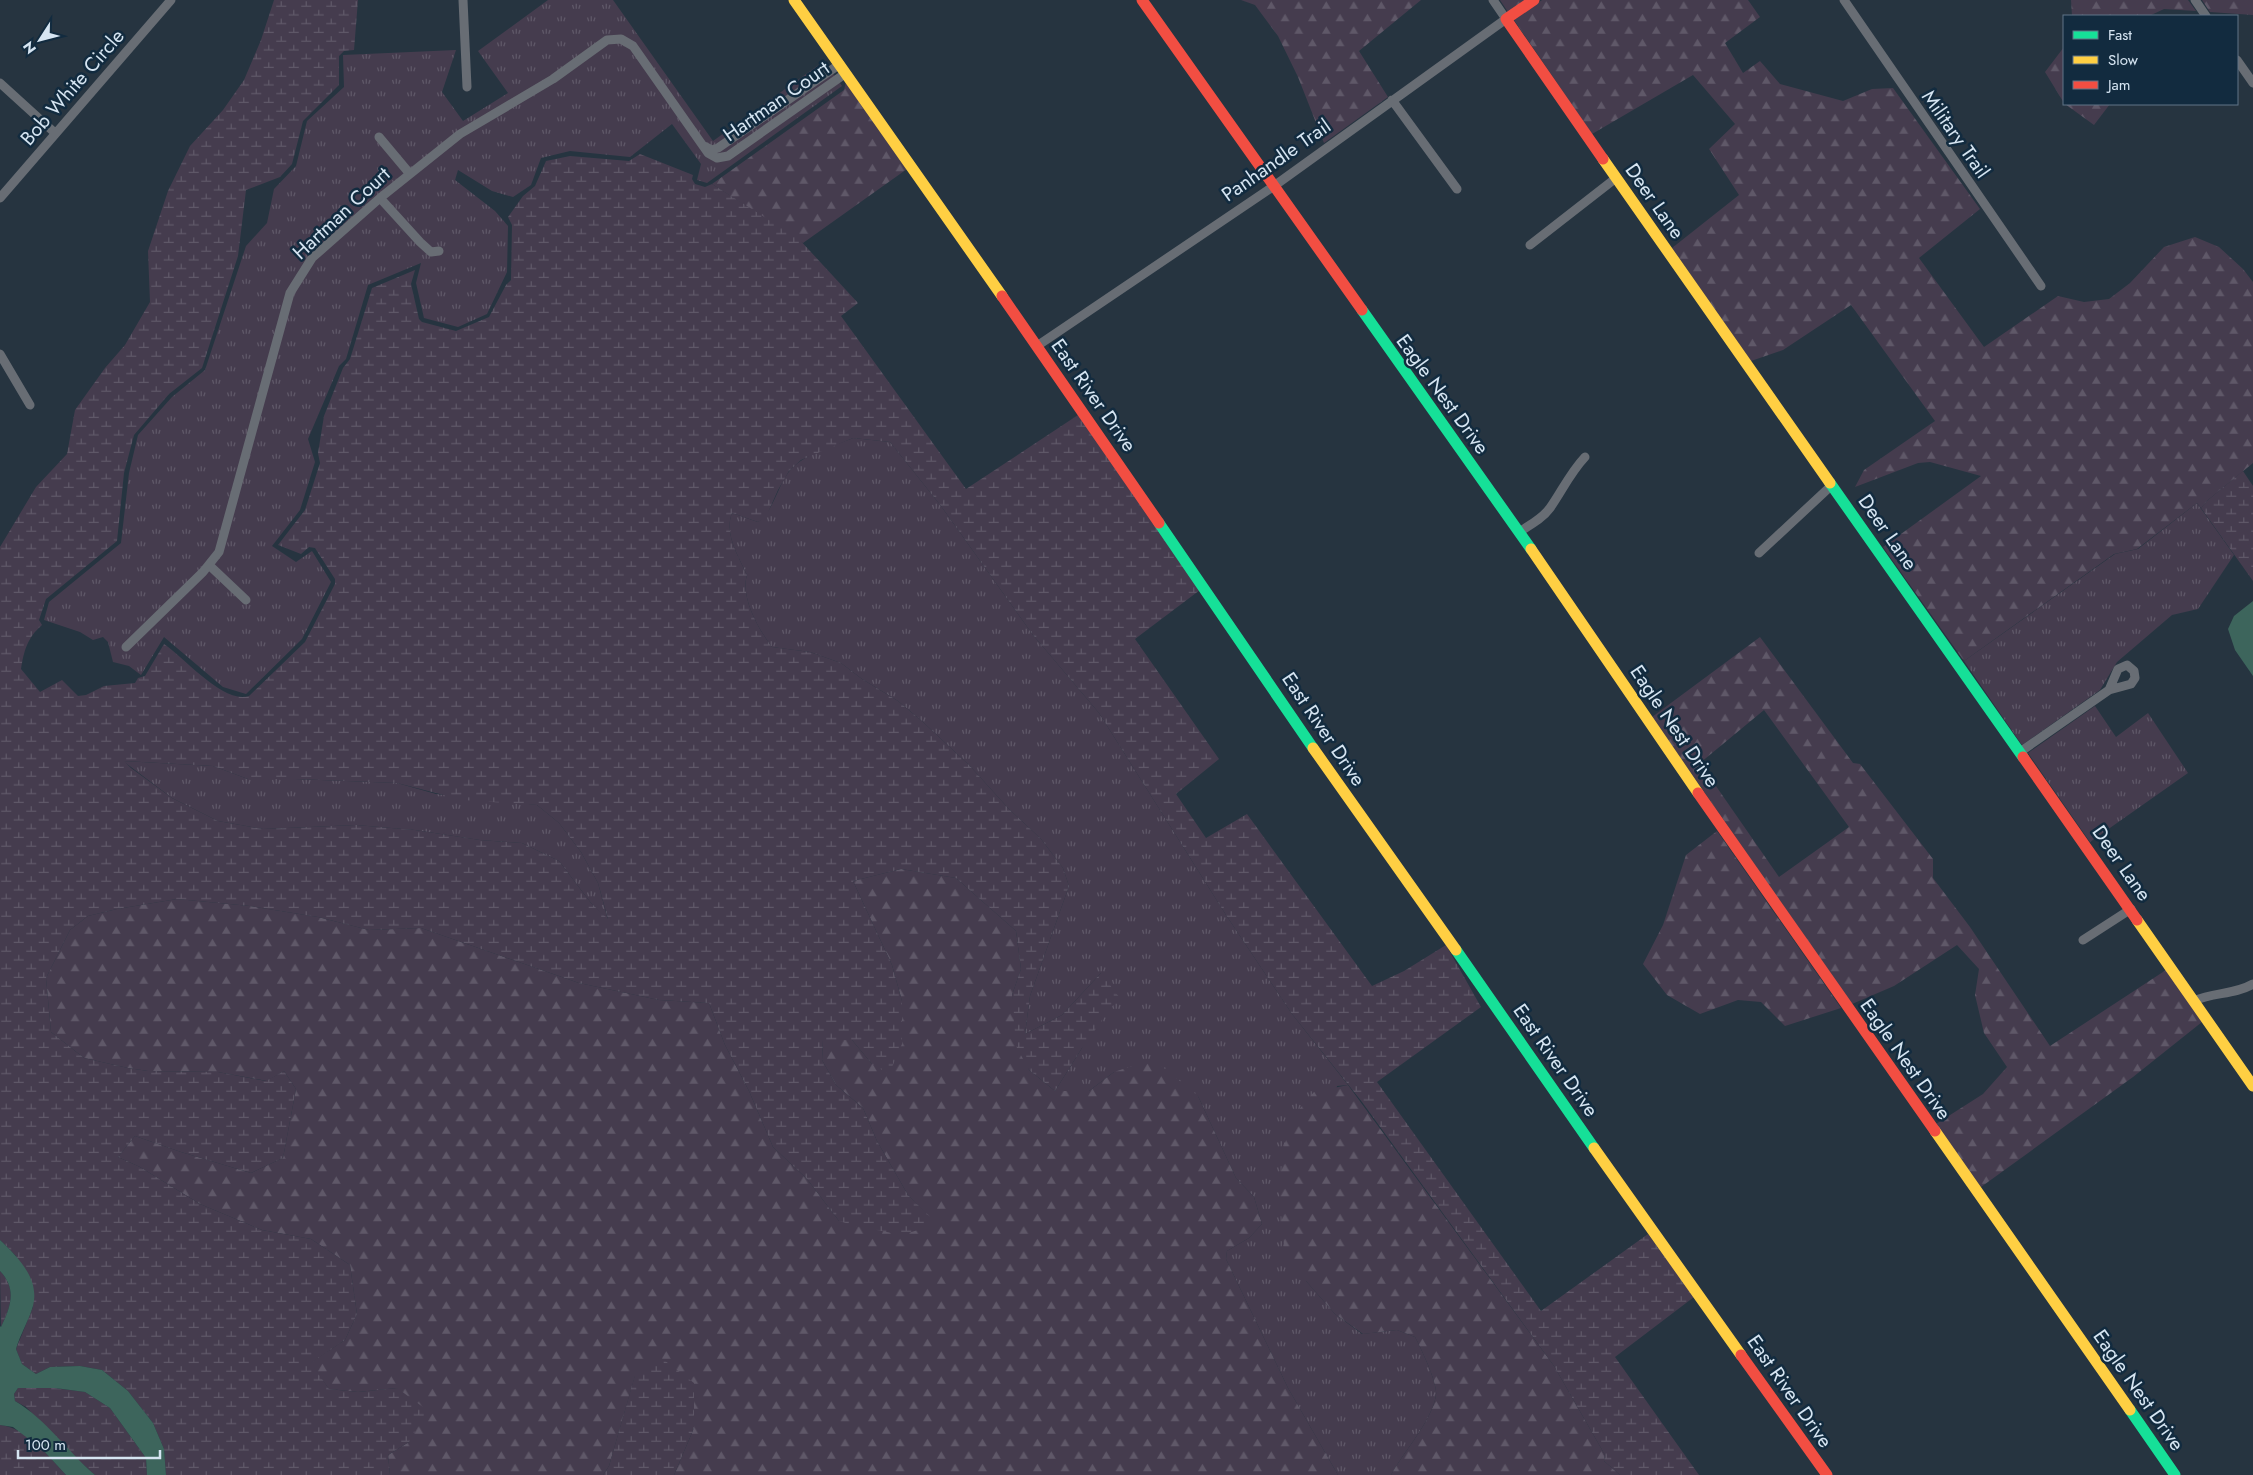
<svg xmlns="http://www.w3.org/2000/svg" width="2253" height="1475" font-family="Jost,sans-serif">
<defs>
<pattern id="grass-tufts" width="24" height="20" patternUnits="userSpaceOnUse" patternTransform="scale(1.25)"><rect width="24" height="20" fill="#453c4e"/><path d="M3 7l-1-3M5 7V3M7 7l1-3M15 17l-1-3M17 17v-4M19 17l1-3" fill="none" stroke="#5f5868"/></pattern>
<pattern id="forest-firs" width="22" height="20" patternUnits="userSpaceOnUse" patternTransform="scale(1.25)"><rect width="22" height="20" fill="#453c4e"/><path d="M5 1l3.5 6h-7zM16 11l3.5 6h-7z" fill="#5f5868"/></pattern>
<pattern id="wetland-marsh" width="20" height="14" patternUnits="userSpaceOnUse" patternTransform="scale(1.25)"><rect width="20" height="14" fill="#453c4e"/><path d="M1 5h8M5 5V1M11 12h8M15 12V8" fill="none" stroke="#5f5868"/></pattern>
</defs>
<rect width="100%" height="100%" fill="#263440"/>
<!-- grass -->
<path fill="url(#grass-tufts)" d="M548,0H613L713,141L824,61L842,86L707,183L697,180L701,164L672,124L630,157L570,151L541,158L531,185L513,197L492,191L458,170L455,180L495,211L508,226L507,272L487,314L458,327L424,318L416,283L421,263L368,285L346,359L339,366L308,439L315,462L300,510L272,546L296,562L312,551L331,582L302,639L246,694L223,687L164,637L141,675L129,666L113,662L108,642L103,637L93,640L80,632L44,620L49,602L121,543L129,473L138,435L172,397L205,370L246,246L267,223L274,189L296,166L307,121L344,87L343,55L456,50L442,92L463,121L508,93L478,51Z
M853,438L890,442L941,506L1033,635L1099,713L1226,915L1292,1014L1348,1085L1337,1086L1306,1281L1335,1314L1362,1334L1397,1330L1415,1337C1421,1348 1438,1384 1436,1395C1432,1421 1404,1451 1391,1475H1338L1288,1388L1226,1259L1227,1251L1249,1238L1262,1224L1254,1197L1236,1178L1198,1096L1114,1072L1089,1091H1055L1082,1048L1101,973L1062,1015L1025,1034L1030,996L1069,886L1063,868L1041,839L1008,808L970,766L923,722L898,701L862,679L841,663L810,652L772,647C759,630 740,597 747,575C738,555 724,534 732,513L758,522C773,512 777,488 788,473C802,454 832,447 853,438Z
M2197,503L2234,555L2198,609L2172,615L2117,662L2100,690L2022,745L1964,661L2115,554L2138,549Z
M2095,706L2116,737L2148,713L2188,773L2090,842L2028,753Z
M123,761L213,766L248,779H295L397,783L436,794L537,805L559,823L581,852L598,883L608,920L591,903L559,861L522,843L480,840L415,830L356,825L263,829L218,821L172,798Z"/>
<!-- forest -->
<path fill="url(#forest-firs)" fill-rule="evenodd" d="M1241,0H1421L1359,51L1388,97L1324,143L1298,77L1278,36L1255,5Z
M1500,0H1525L1508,12Z
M1542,0H1748L1760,17L1725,43L1743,73L1760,61L1780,84L1843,101L1872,89L1893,88L1980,209L1919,258L1984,347L2058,296L2084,302L2109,299L2130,283L2164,247L2195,237L2219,247L2243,269L2253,282V463L2208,500L2201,508L2197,503L2137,549L2114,554L1964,661L1883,547L1981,476L1930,462L1918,463L1855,487L1864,470L1935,421L1851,305L1783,350L1751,361L1672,248L1739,195L1709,149L1735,124L1693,75L1592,134L1514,20Z
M2071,0H2188L2196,11L2164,9L2149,16H2072Z
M2202,0H2253V15L2210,12Z
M2064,47V103L2045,72Z
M846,82L907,169L803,243L712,184L844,90Z
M2065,104H2110L2094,125Z
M1760,637L1853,763L1860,764L1933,859V878L1970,927L2050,1046L2166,970L2202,1022L2133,1077L1981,1187L1936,1124L1983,1094L2007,1067L1984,1033L1975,995L1979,969L1957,945L1894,986L1852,1004L1652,717ZM1764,710L1849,827L1779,877L1700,763Z
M1717,831L1841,1008L1785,1026L1761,1002L1738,1000L1700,1014L1667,995L1643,964L1663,925L1686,855Z
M901,869L956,878L1016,931L1021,969L1012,995L1029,1070L1055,1091H1089L1114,1072L1153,1059L1198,1096L1236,1178L1254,1197L1262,1224L1249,1238L1227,1251L1226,1259L1288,1388L1338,1475H674L694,1428L635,1376L609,1466L603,1475H390L388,1455L409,1442L397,1388L358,1392L329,1389L310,1363L345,1340L357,1314L350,1265L311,1239L262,1230L200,1204L140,1167L118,1157L135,1136L181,1152L251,1173L283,1158L296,1089L284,1071L267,1081L218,1072L148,1071L128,1068L84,1058L51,1032L46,978L70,930L88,916L117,909L177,899L250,906L318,917L369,930L421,928L579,983L659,1000L709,1003L725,1045L749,1091L773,1147L807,1179L839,1221L936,1224L908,1195L877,1141L863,1108L836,1085L822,1060L823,1040H852L872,1064L902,1001L892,965L853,881Z
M1348,1085L1554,1366L1605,1455L1604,1461L1620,1475H1391C1404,1451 1432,1421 1436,1395C1438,1384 1421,1348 1415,1337L1397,1330L1363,1334L1335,1314L1306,1281L1284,1246L1279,1190L1284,1146L1296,1113L1314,1092Z"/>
<!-- wetland -->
<path fill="url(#wetland-marsh)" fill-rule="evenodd" d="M274,0H358L354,50L344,51L339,56V85L303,121L292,164L280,177L246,190L238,256L202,368L169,394L134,435L124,473L117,541L46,599L39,620L42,625C27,638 24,651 21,669L40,692L62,680L78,696L86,695L104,686L135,683L138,678L145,676L164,644C185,658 223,704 249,696L305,642L335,584V579L315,548L309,547L301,554L278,545L305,510L320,463L318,453L324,416L343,368L350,359L372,288L415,270L411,284L419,319L422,322L456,331L489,317L506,285L511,280L512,225L508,217L523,196L535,186L546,161L570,156L629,161L640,154L693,175L692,179L695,184L705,187L712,184L798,238L858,303L841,316L966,489L1078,415L1200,590L1135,639L1219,759L1176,794L1206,838L1247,814L1372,986L1404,971L1446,945L1481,1007L1377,1082L1541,1311L1648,1234L1694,1297L1615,1357L1699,1475H1620L1604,1461L1605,1455L1554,1366L1362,1102L1292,1014L1226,915L1099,713L1033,635L941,506L890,442L853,438L801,460L789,471L778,490L766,517L758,522L732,513C724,534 738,555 747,575C740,597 759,630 772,647L810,652L841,663L862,679L898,701L923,722L970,766L1008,808L1041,839L1063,868L1069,886L1030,996L1025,1034L1062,1015L1101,973L1119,997L1082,1048L1055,1091L1029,1070L1016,1046L1012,995L1021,969L1016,931L956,878L901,869L853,881L892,965L902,1001V1044L889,1074L872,1064L852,1040H823L822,1060L836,1085L863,1108L877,1141L908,1195L937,1224L902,1235L856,1226L839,1221L807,1179L773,1147L749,1091L725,1045L709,1003L659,1000L579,983L421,928L369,930L318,917L250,906L177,899L117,909L88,916L70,930L46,978L51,1032L84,1058L128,1068L148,1071L218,1072L266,1081L284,1071L296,1089L283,1158L251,1173L181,1152L135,1136L118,1157L140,1167L200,1204L262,1230L311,1239L350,1265L357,1314L345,1340L311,1363L329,1389L358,1392L397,1388L427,1410L409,1442L388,1455L390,1475H166L164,1449L153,1423L128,1391L102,1370L80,1366L50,1367L36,1374L22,1364L16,1349L33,1307L16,1256L0,1240V547L36,487L67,454L75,410L105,368L125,345L150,302L148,251L168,191L190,146L223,110L244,80L261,40ZM124,761L213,766L248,779H295L397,783L463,800L537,805L559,823L581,852L598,883L608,919L591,903L559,861L522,843L480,840L415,830L356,825L263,829L218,821L172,798L131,768Z
M2243,471L2253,486V581L2201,508L2208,500Z
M0,1271C17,1289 11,1306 1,1327Z
M660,1357L694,1383V1428L674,1475H603L609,1466L635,1375Z
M18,1388H54L85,1392L110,1408L146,1458L147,1475H95L78,1460L26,1407L15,1401L14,1394Z
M0,1425C27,1428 48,1456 66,1475H0Z"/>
<!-- water -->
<path fill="#3d655c" d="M2253,601V676L2235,650L2228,629L2234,616Z
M0,1240C18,1257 40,1279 33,1306C29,1320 20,1335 16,1349L22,1364L36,1374L50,1367L80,1366L102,1370L128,1391L153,1423L164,1449L166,1475H147L146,1458L110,1408L85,1392L55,1388H18L14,1394L15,1401C46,1419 68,1452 95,1475H66L43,1450L13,1427L0,1425V1326L1,1327C11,1306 17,1289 0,1271Z"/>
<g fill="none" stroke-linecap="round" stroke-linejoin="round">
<!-- street -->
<path stroke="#686d74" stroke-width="9" d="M463,0L467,87
M1844,0L2041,286
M2195,0L2206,16
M2237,60L2253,83
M0,83L55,133
M1392,100L1457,189
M379,137L410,174
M704,146L712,150L718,148L840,64
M0,198L171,0
M380,198L420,242L431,252L439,251
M1530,245L1616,178
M1037,346L1274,186L1506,19L1493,0
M0,354L30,405
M1519,532C1530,525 1542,519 1550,508C1562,491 1570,473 1585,457
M1759,553L1832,485
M209,565L246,600
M126,647L203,572L219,552L290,293L312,258L380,198L460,134L553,79L607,40L621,39L633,46L708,153L717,158L728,156L846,73
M2020,752L2109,690L2131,684L2135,678L2134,671L2127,665L2118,669L2109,690
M2083,940L2131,909
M2194,1001C2214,992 2234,995 2253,984"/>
<!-- fast -->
<path stroke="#16e098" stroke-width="11" d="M1362,310L1531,549
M1830,483L2023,757
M1159,523L1313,748
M1456,950L1594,1148
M2130,1410L2175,1475"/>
<!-- slow -->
<path stroke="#ffcf43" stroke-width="11" d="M794,0L1002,296
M1603,159L1830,483
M1531,549L1698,793
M1313,748L1456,950
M2137,920L2253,1086
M1935,1131L2130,1410
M1594,1148L1741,1355"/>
<!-- jam -->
<path stroke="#f24e42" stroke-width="11" d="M1142,0L1362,310
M1534,0L1506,19L1603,159
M1002,296L1159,523
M2023,757L2137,920
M1698,793L1935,1131
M1741,1355L1827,1475"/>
</g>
<g text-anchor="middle" stroke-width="5" stroke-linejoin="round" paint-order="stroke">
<!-- street labels -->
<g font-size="20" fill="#d6e5f2" stroke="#122b3f">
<text transform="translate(72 87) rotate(-49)" y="7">Bob White Circle</text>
<text transform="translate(776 101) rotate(-35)" y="7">Hartman Court</text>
<text transform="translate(1956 134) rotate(55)" y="7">Military Trail</text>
<text transform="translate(1276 160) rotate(-35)" y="7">Panhandle Trail</text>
<text transform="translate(1655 201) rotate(55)" y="7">Deer Lane</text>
<text transform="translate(341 213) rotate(-43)" y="7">Hartman Court</text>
<text transform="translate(1443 394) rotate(54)" y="7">Eagle Nest Drive</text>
<text transform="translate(1094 395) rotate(55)" y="7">East River Drive</text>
<text transform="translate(1888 532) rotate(55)" y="7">Deer Lane</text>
<text transform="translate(1675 726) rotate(56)" y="7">Eagle Nest Drive</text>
<text transform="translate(1324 729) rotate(56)" y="7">East River Drive</text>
<text transform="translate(2122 863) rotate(55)" y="7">Deer Lane</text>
<text transform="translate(1906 1059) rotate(55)" y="7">Eagle Nest Drive</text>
<text transform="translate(1556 1060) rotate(55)" y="7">East River Drive</text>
<text transform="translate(2139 1390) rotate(55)" y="7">Eagle Nest Drive</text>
<text transform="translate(1790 1391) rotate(55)" y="7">East River Drive</text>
</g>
</g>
<!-- legend -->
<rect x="2063" y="15" width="175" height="90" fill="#122b3f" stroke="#607587"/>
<rect x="2073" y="31" width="25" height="8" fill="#16e098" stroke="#607587"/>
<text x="2108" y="40" font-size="15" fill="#d6e5f2">Fast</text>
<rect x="2073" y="56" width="25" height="8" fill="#ffcf43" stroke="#607587"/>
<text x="2108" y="65" font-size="15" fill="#d6e5f2">Slow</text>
<rect x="2073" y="81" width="25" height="8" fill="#f24e42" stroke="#607587"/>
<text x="2108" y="90" font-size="15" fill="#d6e5f2">Jam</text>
<!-- north arrow -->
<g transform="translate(40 40) rotate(234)" stroke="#122b3f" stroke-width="4" paint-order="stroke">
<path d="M0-4L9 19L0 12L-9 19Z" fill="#d6e5f2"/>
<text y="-8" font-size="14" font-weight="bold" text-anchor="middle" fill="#d6e5f2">N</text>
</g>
<!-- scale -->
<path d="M18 1450v8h142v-8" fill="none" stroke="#d6e5f2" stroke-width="2.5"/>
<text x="25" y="1450" font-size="15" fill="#d6e5f2" stroke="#122b3f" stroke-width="4" paint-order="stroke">100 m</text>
</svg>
